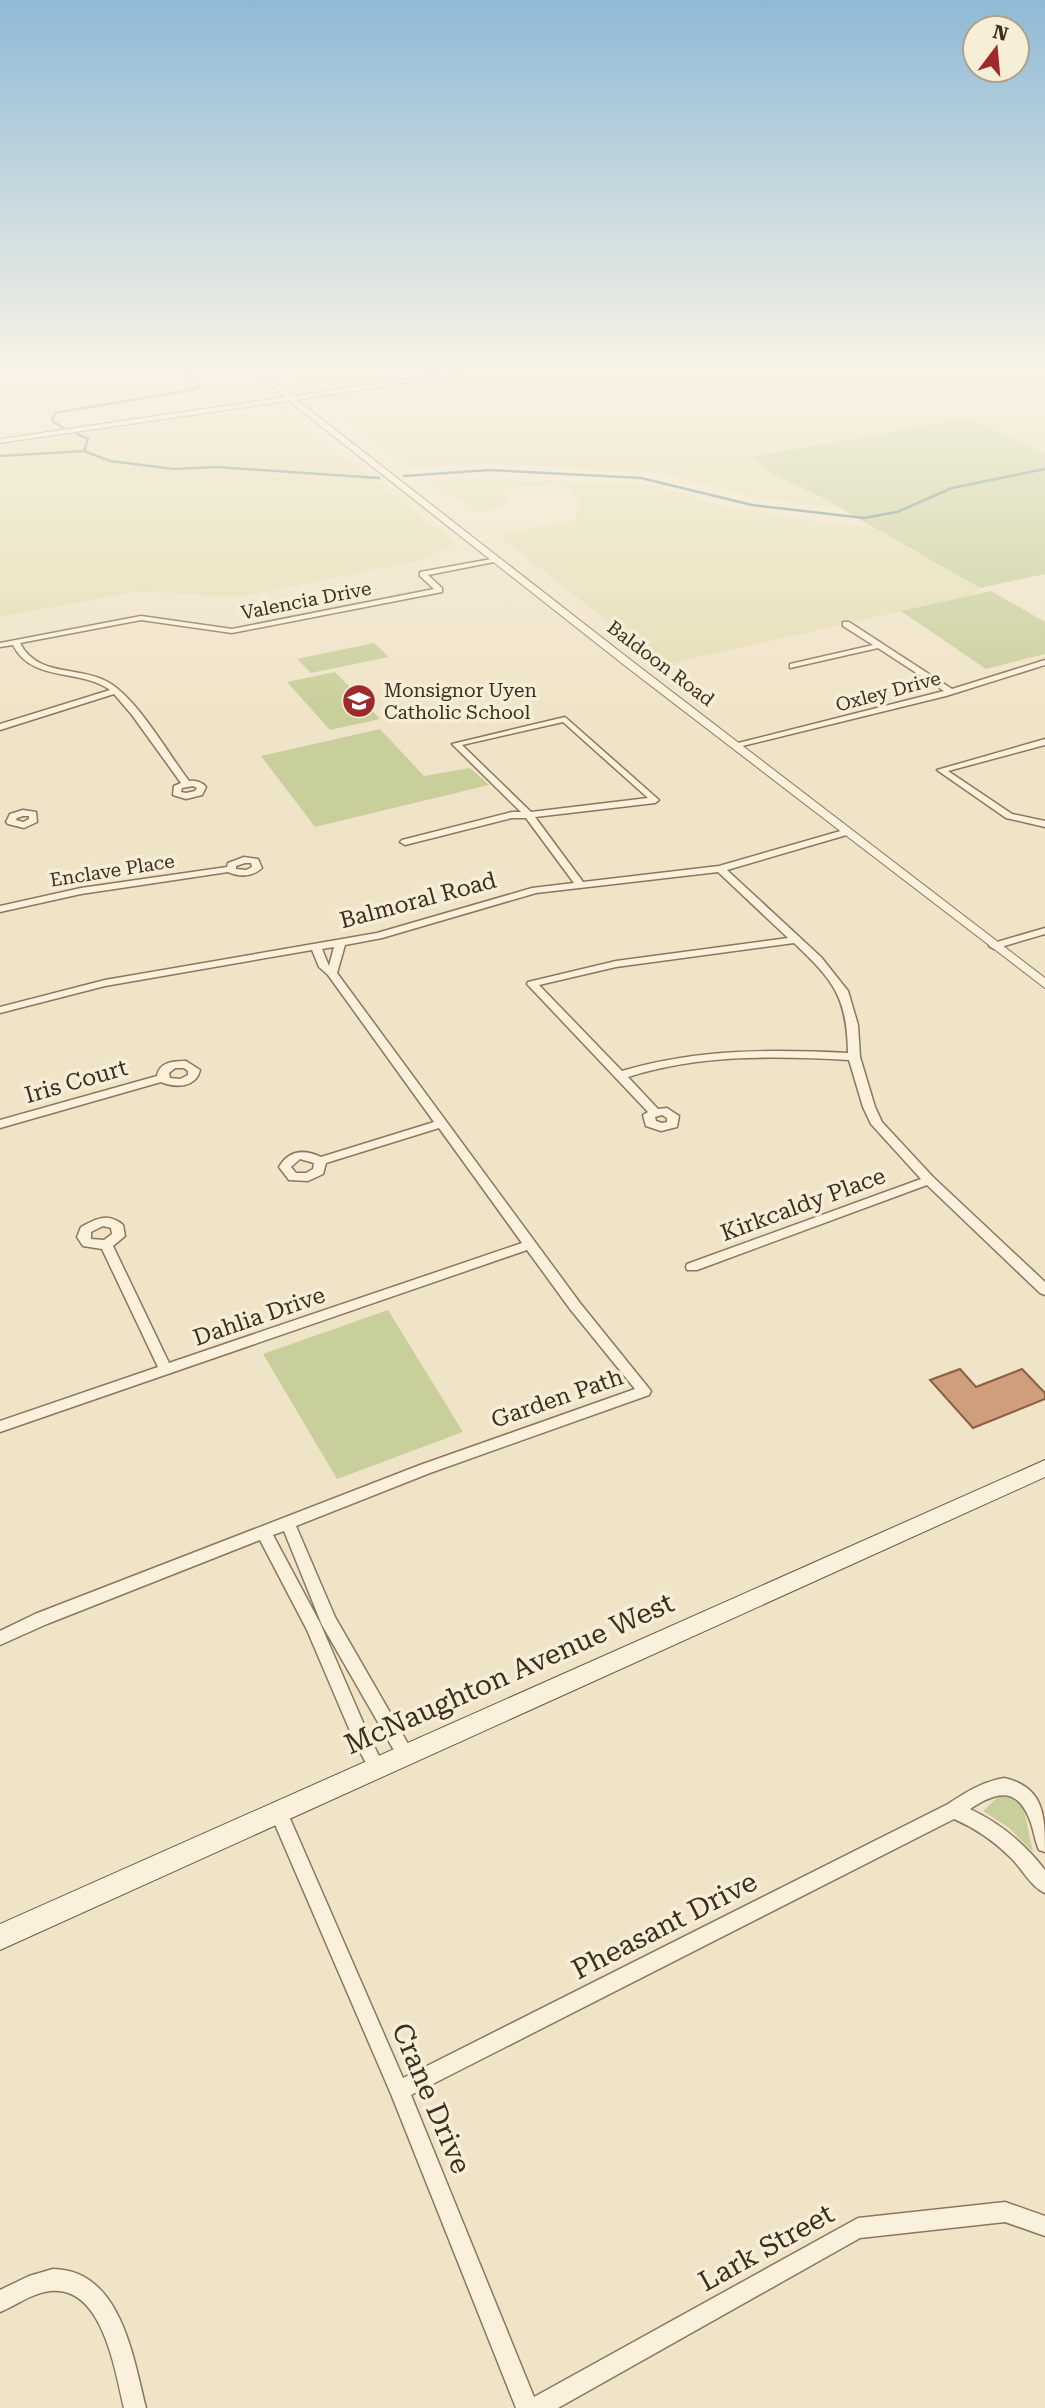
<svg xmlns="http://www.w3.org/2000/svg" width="1045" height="2408" font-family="'Roboto Serif',serif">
<rect width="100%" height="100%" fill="#f0e4c8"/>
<!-- farmland -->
<path fill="#e6deb5" d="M276,371H456L303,391Z
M497,371H1045V453L967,418L819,496L840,508L764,499L661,473L488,464L408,468L319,402L320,397Z
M277,405L456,543L423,560L237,597L138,591L0,617V446Z
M459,479L652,485L724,506L829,524L870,526L980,588L973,595L663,665L498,535L575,520L581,503L563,483L504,488L506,504L480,513L433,482Z"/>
<!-- green -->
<path fill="#c9cf9b" d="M967,418L1045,453V574L980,588L819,496L771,473L753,457Z
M991,591L1045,622V654L986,669L901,611Z
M374,643L389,657L311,673L297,659Z
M335,672L380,719L330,730L287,682Z
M380,729L424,776L470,768L489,785L315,827L261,756Z
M388,1310L463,1432L337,1479L263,1354Z
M999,1796L1012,1797L1024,1810L1033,1852L1008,1827L983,1811Z"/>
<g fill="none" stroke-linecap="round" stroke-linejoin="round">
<!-- stream -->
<path stroke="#6f938a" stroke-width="2.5" d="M63,428L52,421L55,413L196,389L200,385L185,371
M77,434L88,439L84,451
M0,456L84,451L110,461L174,469L216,467L379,478
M404,476L489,470L641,478L752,505L864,518L897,512L952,488L1045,469"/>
</g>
<!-- building -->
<path fill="#cf9f7d" stroke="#8d5f41" stroke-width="2" d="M960,1369L976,1387L1022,1369L1045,1393V1399L973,1428L930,1380Z"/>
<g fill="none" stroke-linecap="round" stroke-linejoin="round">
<!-- minor casing -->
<g stroke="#8d765c" stroke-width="3">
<path id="minor" d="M497,558L499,559V561L428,575L442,588V592L232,633L141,620L20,643C37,677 77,666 106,681C135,695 169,755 189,781C195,780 202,782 206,787L202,795L186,799L173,795L174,786L181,783L132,715L114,694L0,730V724L110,690C80,668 32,683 13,645L0,647V643L141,616L232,629L434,589L420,576V572ZM193,786L197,788L195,791L186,793L181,792L182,788Z
M843,622H849L952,689L1045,660V665L946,696L734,748V744L944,691L878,648L790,668V664L873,645L843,626Z
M565,717L659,800L655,803L535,817L583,882L719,866L844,830H850V834L727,870L821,957L848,991L858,1025L860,1057L875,1107L882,1122L933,1177L1045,1282V1295L1040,1293L927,1185L697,1270H687L686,1267L687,1264L921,1179L871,1124L863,1107L849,1060C774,1056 701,1054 628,1077L658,1109L667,1108L679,1116L677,1127L661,1131L646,1126L643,1115L648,1112L527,984L528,982L616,961L788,938L718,872L536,893L382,938L345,945L337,973L580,1303L651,1391L649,1395L430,1473L296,1526L335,1617L411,1749L413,1754L411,1759L405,1762L399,1759L322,1625L284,1531L273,1535L320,1623L368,1734L384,1766L382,1771L376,1774L370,1771L353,1738L307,1630L260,1540L47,1624L0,1645V1631L35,1614L420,1465L635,1389L570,1309L527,1250L0,1432V1421L158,1367L102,1249L83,1246L77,1237L81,1227C96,1219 108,1212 123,1225L125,1236L113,1246L169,1363L522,1243L439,1128L326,1163L323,1174L308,1181L289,1180L279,1167C289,1150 304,1149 321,1157L434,1122L328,975L319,967L312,950L105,986L0,1013V1007L105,980L377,933L532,888L574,883L526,818H512L405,845L400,842L402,840L512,812H521L452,744ZM563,722L648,798L531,812L462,745ZM794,943C834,981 847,997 848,1053C771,1049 697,1049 622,1071L539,985L616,967ZM334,947L329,966L322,949ZM662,1115L667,1118V1122L662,1123L656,1121L655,1117ZM300,1159L314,1163L313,1169L306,1173H296L291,1167ZM103,1226L111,1228L112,1234L104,1240L91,1239V1232Z
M1045,739V745L948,771L1012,814L1045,821V827L1006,818L937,770Z
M23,810L36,812L37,822L24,828L8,824L6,822L10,814ZM23,816H29V819L23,822L16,820L17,818Z
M244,857L258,859L262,868C252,877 240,877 228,872L81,894L0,912V906L81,888L227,867L228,863ZM245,863H251L252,867L246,870L236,869V866Z
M1045,928V934L994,949L989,946L990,944Z
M186,1061L200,1070C196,1088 175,1088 161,1082L0,1128V1120L157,1076C159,1062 174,1061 186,1061ZM175,1068H184L188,1071V1075L180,1079L170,1078L169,1073Z
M1004,1778C1045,1787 1045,1817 1045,1852L1039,1850C1035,1841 1034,1832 1031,1823C1018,1786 997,1791 970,1809C1000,1823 1025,1844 1045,1870V1893C1031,1887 1021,1867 1010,1857C994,1841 975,1828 954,1819L411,2095L534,2397L858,2218L1005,2202L1045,2216V2236L1005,2222L860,2238L558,2408H516L391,2094L270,1813L273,1807L279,1805L285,1807L403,2078L948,1804C966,1792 982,1782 1004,1778Z
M53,2269C121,2270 133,2357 146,2408H124C115,2371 103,2285 50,2291C32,2293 17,2305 0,2312V2290L29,2276Z"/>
</g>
<!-- tertiary casing -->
<g stroke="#8d765c" stroke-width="2">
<path id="tertiary" d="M252,371H260L292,396L463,371H479L297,400L632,661L1045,978V988L624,665L289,401L0,443V439L285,397Z"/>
</g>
<!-- secondary casing -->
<g stroke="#6f573f" stroke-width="2">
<path id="secondary" d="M1045,1460V1477L0,1950V1924Z"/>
</g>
<!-- minor -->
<use href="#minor" fill="#faf1dc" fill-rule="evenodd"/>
<!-- tertiary -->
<use href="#tertiary" fill="#faf1dc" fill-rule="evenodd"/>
<!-- secondary -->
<use href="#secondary" fill="#faf1dc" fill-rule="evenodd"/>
</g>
<!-- sky -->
<linearGradient id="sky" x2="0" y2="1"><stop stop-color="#8fbad6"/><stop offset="0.52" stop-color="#f8f3e6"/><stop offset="1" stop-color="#f8f3e6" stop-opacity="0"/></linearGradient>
<rect width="1045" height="708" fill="url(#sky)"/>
<!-- icons -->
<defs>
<g id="school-disc" transform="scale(1.75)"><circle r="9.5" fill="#9e2a2b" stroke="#f7eed8"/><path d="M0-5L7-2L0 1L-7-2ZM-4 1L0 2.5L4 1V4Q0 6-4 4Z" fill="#fff"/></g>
</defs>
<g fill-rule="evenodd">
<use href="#school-disc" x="359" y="701"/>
</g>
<g text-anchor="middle" stroke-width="7" stroke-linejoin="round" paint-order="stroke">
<!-- far-street labels -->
<g font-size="19" fill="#3d2e20" stroke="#f7eed8">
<text transform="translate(306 600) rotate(-11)" y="7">Valencia Drive</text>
<text transform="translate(661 663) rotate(37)" y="7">Baldoon Road</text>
<text transform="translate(888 691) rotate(-15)" y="7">Oxley Drive</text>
<text transform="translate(112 870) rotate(-9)" y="7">Enclave Place</text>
</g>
<!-- far-poi labels -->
<g font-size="19" fill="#3d2e20" stroke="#f7eed8" text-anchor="start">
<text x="384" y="697">Monsignor Uyen<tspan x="384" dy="22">Catholic School</tspan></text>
</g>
<!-- street labels -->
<g font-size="23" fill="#3d2e20" stroke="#f7eed8">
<text transform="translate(418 900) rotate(-15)" y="8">Balmoral Road</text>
<text transform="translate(76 1081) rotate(-16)" y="8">Iris Court</text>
<text transform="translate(803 1204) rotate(-20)" y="8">Kirkcaldy Place</text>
<text transform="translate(259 1316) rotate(-19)" y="8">Dahlia Drive</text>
<text transform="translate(557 1398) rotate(-19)" y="8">Garden Path</text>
</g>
<!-- near-street labels -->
<g font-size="28" fill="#3d2e20" stroke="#f7eed8">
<text transform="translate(509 1673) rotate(-24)" y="10">McNaughton Avenue West</text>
<text transform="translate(664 1925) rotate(-27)" y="10">Pheasant Drive</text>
<text transform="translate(432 2098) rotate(67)" y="10">Crane Drive</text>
<text transform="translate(766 2247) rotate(-29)" y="10">Lark Street</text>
</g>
</g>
<!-- north arrow -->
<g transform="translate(996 49) rotate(16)"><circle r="33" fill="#f7eed8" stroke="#ada18e" stroke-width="2"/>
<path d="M0-5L12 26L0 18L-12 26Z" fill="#9e2a2b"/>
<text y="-10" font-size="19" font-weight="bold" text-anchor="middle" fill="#3d2e20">N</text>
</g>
</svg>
